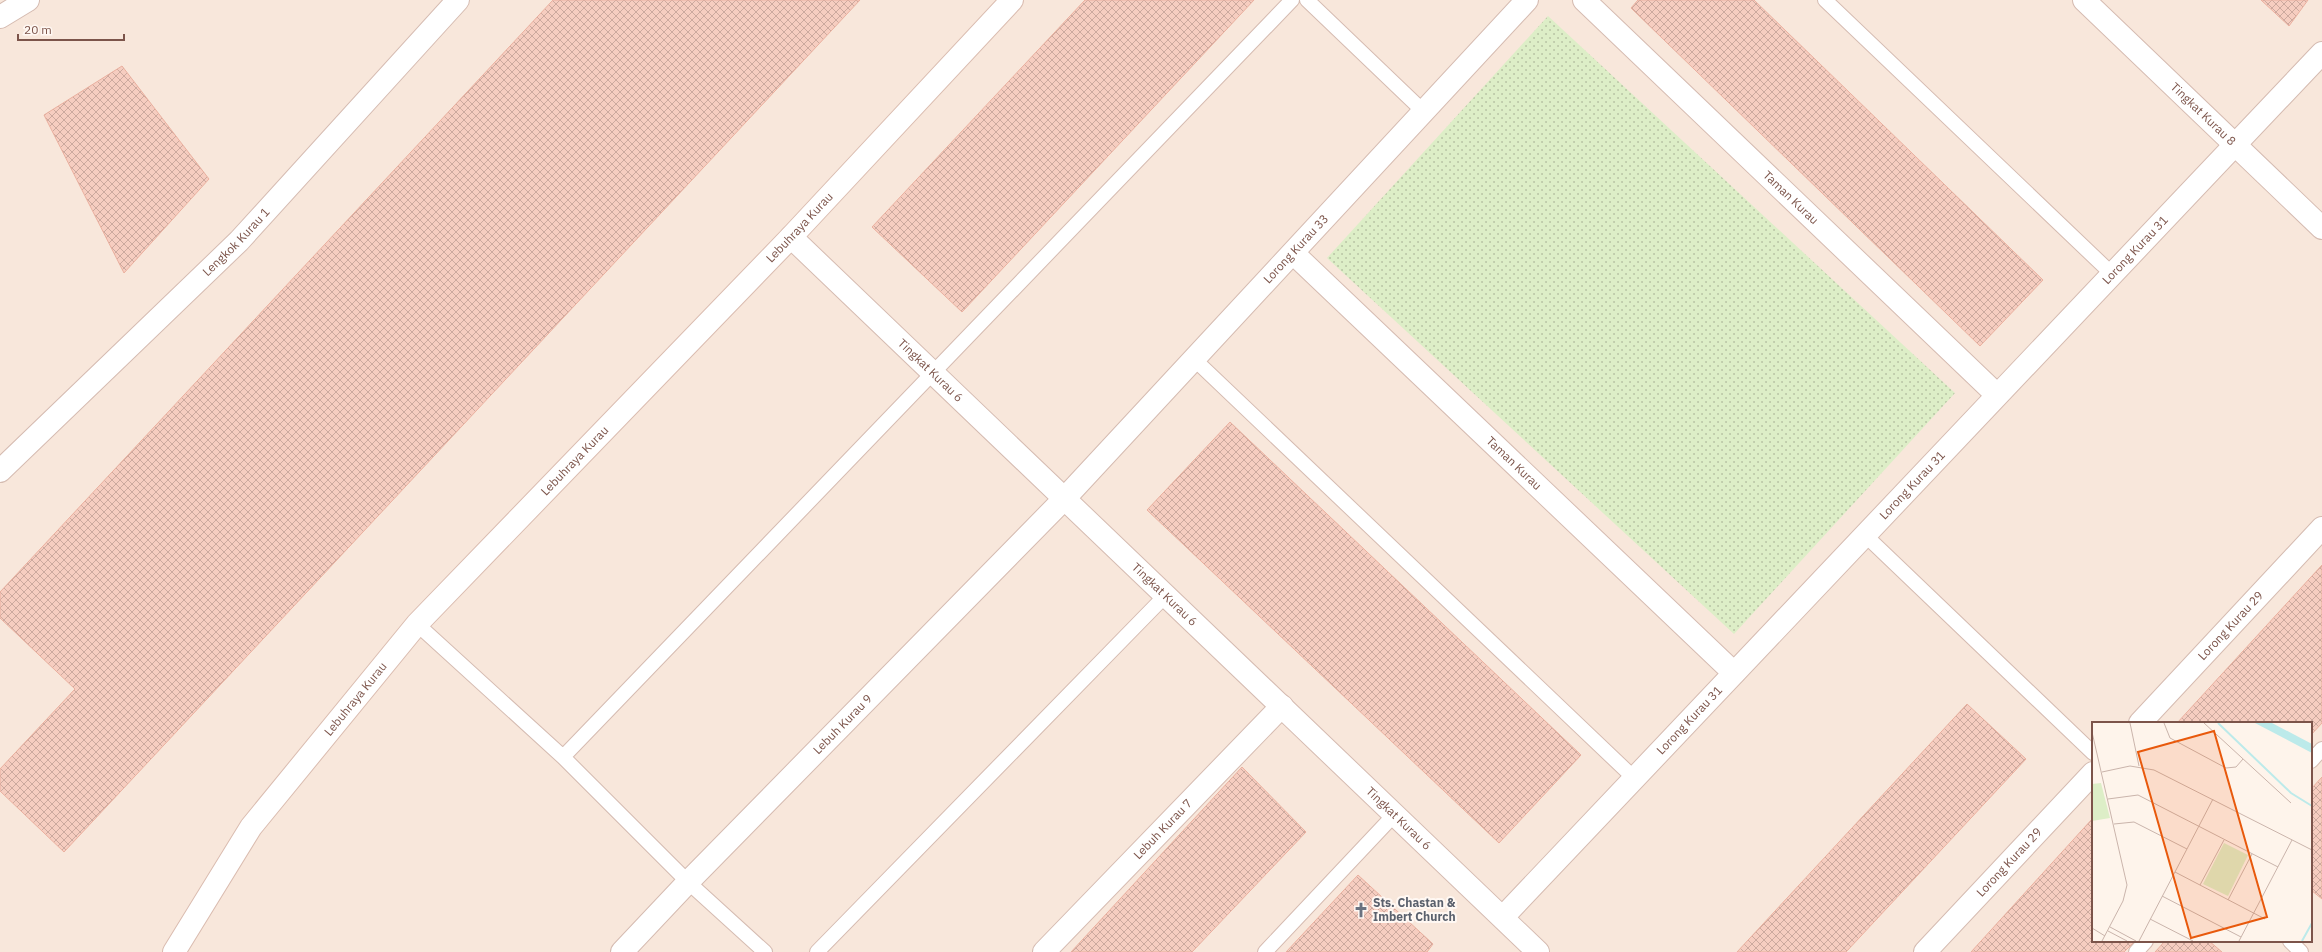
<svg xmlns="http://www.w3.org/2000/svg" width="2322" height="952" font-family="'IBM Plex Sans',sans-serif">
<defs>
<pattern id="park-dots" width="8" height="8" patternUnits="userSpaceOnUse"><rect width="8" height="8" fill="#ddeec7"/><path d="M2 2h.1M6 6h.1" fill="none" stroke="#b8c3a4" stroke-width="1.8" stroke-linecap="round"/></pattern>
<pattern id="building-cross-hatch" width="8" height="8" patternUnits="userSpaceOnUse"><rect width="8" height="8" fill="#f6cdc0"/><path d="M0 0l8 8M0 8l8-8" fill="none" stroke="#cca99e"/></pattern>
</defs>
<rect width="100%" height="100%" fill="#fef4eb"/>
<!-- residential -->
<path fill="#f8e7db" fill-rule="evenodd" d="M0,0H2322V952H0ZM2093,723H2311V941H2093Z"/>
<!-- park -->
<path fill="url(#park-dots)" d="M1548,16L1955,393L1734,634L1327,258Z"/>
<!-- building -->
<path fill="url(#building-cross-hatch)" stroke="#eab09f" d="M553,0H860L64,852L0,791V769L75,689L0,618V592Z
M1085,0H1254L962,312L872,227Z
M1638,0H1754L2043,280L1980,346L1631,8Z
M2261,0H2308L2289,26Z
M122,66L209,179L124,273L44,115Z
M1230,422L1581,755L1499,843L1147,510Z
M2322,565V723L2311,735V723H2177Z
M1967,704L2026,759L1846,952H1737Z
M1242,767L1306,832L1192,952H1071Z
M2322,777V899L2311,890V789Z
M2093,818V941H2135L2124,952H1971Z
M1358,875L1433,944L1427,952H1286Z
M2165,941H2209L2222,952H2155Z"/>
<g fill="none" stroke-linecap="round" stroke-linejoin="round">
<!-- lane casing -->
<g stroke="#d5bbb1" stroke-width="16">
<path id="lane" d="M1307,0L1424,112
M1825,0L2112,274
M1194,359L1634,778
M1865,535L2093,753
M417,624L563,757L688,882L765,952
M563,757L1292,0
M2311,761L2322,749
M2290,941L2301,952
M817,952L1166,595
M1265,952L1395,814
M2136,952L2146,941"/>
</g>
<!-- street casing -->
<g stroke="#d5bbb1" stroke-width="24">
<g id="street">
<path id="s1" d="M1584,0L1997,395"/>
<path id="s2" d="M2084,0L2322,228"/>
<path d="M0,17L28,0"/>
<path id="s3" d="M791,237L1538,952"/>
<path id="s4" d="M1293,253L1734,673"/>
<path id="s5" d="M0,471L239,241L458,0"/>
<path id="s6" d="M2140,723L2322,528"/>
<path id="s7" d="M1503,917L2322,53"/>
<path id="s8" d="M622,952L688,882L1065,498L1527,0"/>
<path id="s9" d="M1044,952L1282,706"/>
<path id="s10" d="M1925,952L2093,773"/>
</g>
</g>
<!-- secondary casing -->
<g stroke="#dabcb0" stroke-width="24">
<g id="secondary">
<path id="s11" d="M174,952L251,827L417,624L791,237L1012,0"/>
</g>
</g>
<!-- lane -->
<use href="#lane" stroke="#fff" stroke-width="14"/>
<!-- street -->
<use href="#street" stroke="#fff" stroke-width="22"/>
<!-- secondary -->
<use href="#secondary" stroke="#fff" stroke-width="22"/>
</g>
<!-- icons -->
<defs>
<g id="church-bare" transform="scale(1.2)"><path d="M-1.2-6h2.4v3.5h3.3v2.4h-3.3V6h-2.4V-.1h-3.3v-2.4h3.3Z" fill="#6b7280" stroke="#fff8f3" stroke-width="2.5" paint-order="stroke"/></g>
</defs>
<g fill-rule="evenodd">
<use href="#church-bare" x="1361" y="910"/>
</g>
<g text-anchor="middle" stroke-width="4" stroke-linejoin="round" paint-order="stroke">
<!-- street labels -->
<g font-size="12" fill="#7c544a" stroke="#fff8f3">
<text dy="4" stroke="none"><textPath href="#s2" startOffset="165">Tingkat Kurau 8</textPath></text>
<text dy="4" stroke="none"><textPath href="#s1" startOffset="286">Taman Kurau</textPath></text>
<text dy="4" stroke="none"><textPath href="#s11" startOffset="960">Lebuhraya Kurau</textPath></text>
<text dy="4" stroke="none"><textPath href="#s5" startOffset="329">Lengkok Kurau 1</textPath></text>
<text dy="4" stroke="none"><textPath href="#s8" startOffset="974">Lorong Kurau 33</textPath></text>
<text dy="4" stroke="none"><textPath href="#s7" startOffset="919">Lorong Kurau 31</textPath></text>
<text dy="4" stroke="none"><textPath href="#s3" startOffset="193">Tingkat Kurau 6</textPath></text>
<text dy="4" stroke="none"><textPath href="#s11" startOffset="636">Lebuhraya Kurau</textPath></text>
<text dy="4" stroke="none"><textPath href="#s4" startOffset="305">Taman Kurau</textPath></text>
<text dy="4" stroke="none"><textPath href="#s7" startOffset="595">Lorong Kurau 31</textPath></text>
<text dy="4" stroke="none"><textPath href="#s3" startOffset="517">Tingkat Kurau 6</textPath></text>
<text dy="4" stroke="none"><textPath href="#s6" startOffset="133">Lorong Kurau 29</textPath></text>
<text dy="4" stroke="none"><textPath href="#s11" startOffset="312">Lebuhraya Kurau</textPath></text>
<text dy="4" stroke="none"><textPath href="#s7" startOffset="271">Lorong Kurau 31</textPath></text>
<text dy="4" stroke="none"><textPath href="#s8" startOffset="317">Lebuh Kurau 9</textPath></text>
<text dy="4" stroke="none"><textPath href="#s3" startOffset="841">Tingkat Kurau 6</textPath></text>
<text dy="4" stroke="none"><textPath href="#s9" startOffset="171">Lebuh Kurau 7</textPath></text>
<text dy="4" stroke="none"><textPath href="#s10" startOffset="123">Lorong Kurau 29</textPath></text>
</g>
<!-- worship labels -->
<g font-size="12" font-weight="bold" fill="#5b616d" stroke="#fff8f3" text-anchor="start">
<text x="1373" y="907">Sts. Chastan &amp;<tspan x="1373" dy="14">Imbert Church</tspan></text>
</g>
</g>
<!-- overview -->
<g transform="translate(2092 722)">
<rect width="220" height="220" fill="#fef4eb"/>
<path d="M9,61L18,96L0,99V62Z" fill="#ddeec7"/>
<path d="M132,121L156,133L136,174L111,162Z" fill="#ddeec7"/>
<path d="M163,1H180L220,22V31Z" fill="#bceaea"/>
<path fill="none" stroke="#bceaea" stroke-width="2" d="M126,1L199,71L220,84M210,219L220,201"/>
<path fill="none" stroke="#cab4ab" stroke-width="1" d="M38,1L47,44M72,1L78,16L134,46L144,45L151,37M112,1L199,81M0,10L35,163L31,179L10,219M10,50L38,44L62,48L220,128M16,77L46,73L186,145M22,102L42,100L95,127M83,150L173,197M108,163L132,118M70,174L149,215M136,178L160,132M58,197L101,219M18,205L44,219M0,206L13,214M16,209L35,219M47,219L121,77M147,219L200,118"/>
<path fill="#e8590c" fill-opacity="0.15" stroke="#e8590c" stroke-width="2" d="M122,9L175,195L99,216L46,30Z"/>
<rect width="220" height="220" fill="none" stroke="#7c544a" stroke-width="2"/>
</g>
<!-- scale -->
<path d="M18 34v6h106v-6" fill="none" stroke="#7c544a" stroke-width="2"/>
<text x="24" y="34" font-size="12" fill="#7c544a" stroke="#fff8f3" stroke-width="3" paint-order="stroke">20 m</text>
</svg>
